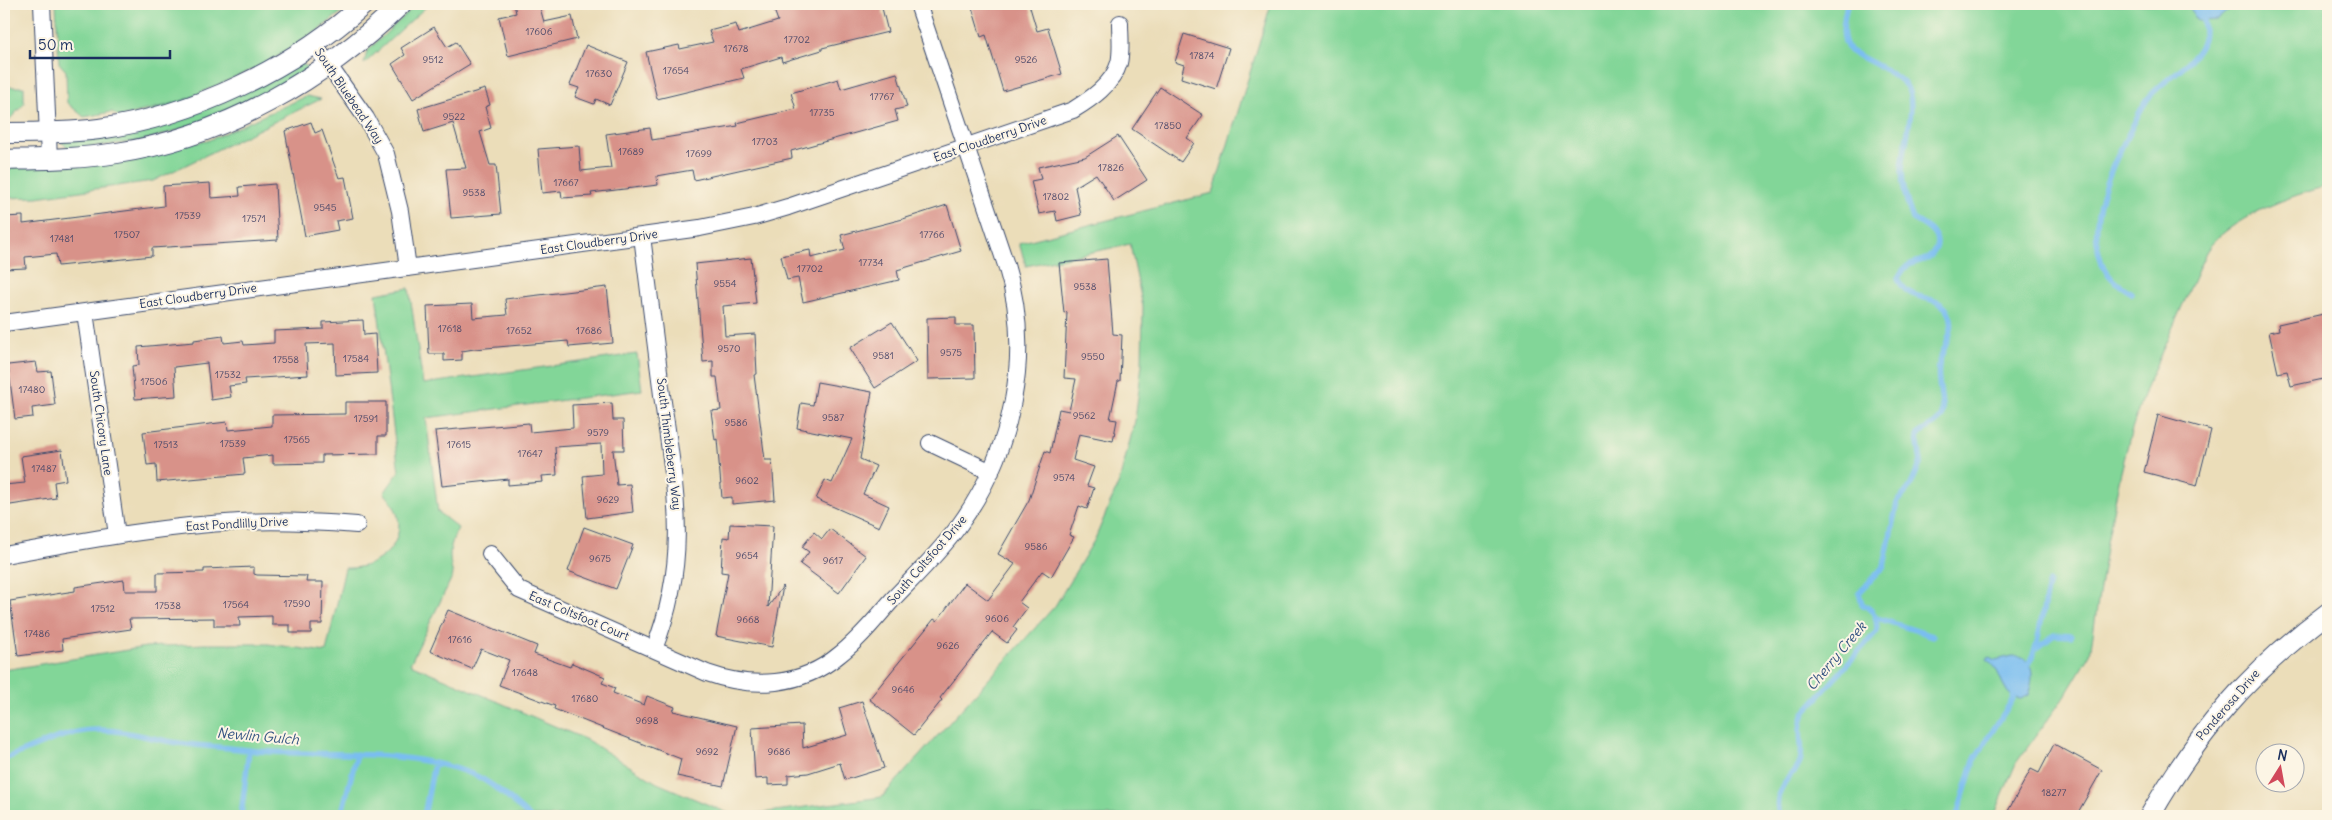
<svg xmlns="http://www.w3.org/2000/svg" width="2332" height="820" font-family="Delius,sans-serif">
<rect width="100%" height="100%" fill="#fcf5e5"/>
<filter id="ink" filterUnits="userSpaceOnUse"><feTurbulence type="fractalNoise" baseFrequency=".02" numOctaves="2"/><feDisplacementMap in="SourceGraphic" scale="10" xChannelSelector="R" yChannelSelector="G"/><feConvolveMatrix kernelMatrix="1 2 1 2 8 2 1 2 1" color-interpolation-filters="sRGB"/></filter>
<filter id="wash" filterUnits="userSpaceOnUse"><feTurbulence type="fractalNoise" baseFrequency=".0096" numOctaves="4" result="noise"/><feDisplacementMap in="SourceGraphic" scale="20" xChannelSelector="R" yChannelSelector="G"/><feGaussianBlur stdDeviation="1.12" result="paint"/><feColorMatrix in="noise" values="0 0 0 0 0 0 0 0 0 0 0 0 0 0 0 0 0 1.4 0 .05"/><feComposite in="paint" operator="in"/></filter>
<g filter="url(#wash)">
<rect width="100%" height="100%" fill="#ebddb9"/>
<!-- green -->
<path fill="#82d698" stroke="#4e827b" d="M56,4H352L316,32L267,63L180,102L119,117L112,112L84,117L67,103L66,71L59,63Z
M417,4H429L364,64L367,51Z
M1271,4H2328V186C2293,194 2225,220 2206,252L2145,390L2131,432L2120,476L2107,542L2090,654L2065,696L2016,763L1994,816H737L882,797L1055,606L1095,539L1119,482L1135,421L1142,364L1143,307L1130,244L1026,266L1019,243L1213,193Z
M298,63L307,66L309,68L222,117L142,141L70,149L61,142V140Z
M4,87H24V104L6,123H4Z
M307,96L321,99L153,181L37,197L4,198V168L207,141Z
M409,288L423,384L637,354L642,390L426,418L438,512L458,528C449,546 448,556 453,575L410,664L587,740L657,783L735,816H4V670L146,647L204,644H268L326,652L345,568C389,570 418,527 384,493L399,472L376,294Z"/>
<!-- water -->
<path fill="#7abef0" stroke="#4a76a7" d="M2186,4H2235L2217,20L2198,21Z
M2013,656C2036,657 2034,679 2028,695L2021,699C2000,698 2003,668 1987,660L1989,657L1995,660Z"/>
<g fill="none" stroke-linecap="round" stroke-linejoin="round">
<!-- stream -->
<path stroke="#7abef0" stroke-width="5.5" d="M2131,293C2120,285 2108,278 2102,264C2086,220 2109,171 2129,133C2136,120 2141,107 2150,96C2164,80 2192,64 2201,45C2207,32 2203,16 2199,4
M1877,618L1933,636
M2036,649L2054,635L2071,636
M2023,668C2040,660 2042,602 2049,582
M4,759C28,750 53,737 78,732C108,725 143,737 172,742C197,746 222,747 247,750C321,758 400,746 472,774C494,783 511,801 529,816
M241,816L249,750
M341,816L357,754
M424,816L434,764
M1780,816C1773,801 1781,786 1791,774C1795,771 1799,767 1800,762C1805,742 1795,735 1804,713L1877,631C1877,617 1875,611 1862,604L1859,593L1884,566L1897,503L1910,487L1921,462L1917,437L1919,433L1934,424L1942,417C1944,397 1935,380 1940,360C1944,346 1957,327 1949,313C1937,291 1908,305 1898,278C1900,275 1903,270 1905,268C1911,262 1916,263 1923,260C1928,259 1932,255 1935,250C1943,235 1924,225 1913,219C1907,204 1902,186 1902,170C1902,149 1919,103 1906,86C1895,72 1866,60 1850,51C1839,37 1844,20 1847,4
M1957,816L1974,760L2013,699L2015,690"/>
</g>
<g id="blocks">
<!-- building -->
<path fill="#d89289" d="M514,4H539L544,22L572,16L577,39L508,56L499,17L516,13Z
M795,4H881L888,32L822,48V50L782,62L781,57L741,69L744,78L657,99L646,52L679,45L680,49L713,42L709,31L736,24L739,33L778,21L774,10Z
M971,4H1029L1037,31L1048,28L1062,74L1003,91L986,35L981,37Z
M434,27L447,47L456,42L470,64L413,99L392,64L405,55L401,48Z
M1184,34L1229,48L1216,89L1181,78L1184,65L1175,62Z
M586,45L628,62L610,105L596,99L594,104L575,97L579,88L570,85Z
M897,73L907,107L895,110L898,121L791,151L792,158L694,180L692,170L657,176L658,185L591,193L592,196L562,198L561,191L542,193L538,149L579,146L581,171L611,168L606,134L650,128L652,140L738,126L737,123L796,109L791,93L838,79L841,89Z
M1160,87L1203,115L1187,138L1194,143L1181,162L1132,129Z
M485,89L490,105L485,107L491,128L480,132L490,165H496L501,214L451,218L446,169L466,168L453,123L424,132L418,109Z
M311,122L315,133L322,130L339,178L345,177L353,218L336,221L338,230L305,236L285,131Z
M1118,136L1147,180L1114,201L1096,174L1075,187L1081,215L1057,221L1055,211L1039,214L1031,181L1041,179L1038,167L1085,157Z
M210,183L211,198L240,196L239,187L275,184L278,240L152,248V256L58,266L56,254L25,257L26,268L4,269V217L23,216V224L164,206L163,186Z
M947,205L961,251L897,270L899,280L803,302L798,278L787,280L781,256L810,250L811,258L845,250L841,235L903,219Z
M751,258L756,303L723,306L725,336L755,334L757,374L754,375L765,460H772L775,500L732,504V497L722,498L717,439L715,440L711,411L721,410L717,377H713V361L703,362L695,264Z
M1107,259L1113,334L1122,335L1120,381H1118L1110,419L1117,420L1113,441L1079,434L1073,460L1094,467L1087,486L1094,488L1087,509L1079,506L1069,535L1074,537L1051,577L1042,571L1019,602L1027,608L1013,627L1017,630L1007,643L992,632L940,698L942,700L914,735L869,699L934,619L937,621L965,583L988,600L1015,564L998,554L1029,500L1045,451L1050,453L1059,409L1069,411L1076,379L1064,378L1067,312L1064,313L1059,263Z
M607,287L613,343L569,347L568,341L474,349L462,351V360L444,361V354H429L427,306L472,304L473,318L507,315L505,299Z
M2328,313V378L2291,386L2287,371L2278,373L2269,332L2279,330L2278,324Z
M956,317V325H974L975,378L928,379L927,318Z
M363,320L364,335L375,334L377,373L336,375L335,343L306,344L308,375L245,379L246,384L229,386L231,397L211,400L207,363L174,367L176,396L135,399L132,366L139,365L138,347L194,342V340L223,336L224,343L243,341L244,345L274,343V331L323,329V322Z
M892,322L917,361L875,388L850,348Z
M36,362L38,372L51,371L55,405L32,408L33,417L15,419L8,365Z
M817,382L872,392L860,459L876,466L863,494L889,506L879,527L816,499L825,480L832,483L852,439L797,428L801,403L813,405Z
M345,402H386V436H378V454L322,455V463L273,464V455L243,458L245,474L157,482L156,464L147,465L143,432L227,422L228,430L272,426V415L345,414Z
M612,403L613,420H623L624,450H613L617,485L630,484L633,512L587,518L583,476L602,474L601,444L555,447L557,475L542,476L543,482L508,485V479L442,486L435,431L529,423L530,432L573,428L572,405Z
M2158,415L2211,430L2197,486L2144,472Z
M62,450L66,480L54,482L56,498L4,506V485L25,483L21,456Z
M730,524L773,526L768,607L783,586L772,647L716,636L728,573L721,572L723,537L729,538Z
M584,527L633,545L616,589L568,571Z
M830,529L866,556L839,593L800,564L809,552L802,547L814,532L822,539Z
M254,567V574L257,575L307,576L306,582H323L322,624H311V633H290V625H272V616L239,617L240,626H214V618L129,619L131,629L62,639L63,650L18,656L10,601L75,591V587L124,580L125,591H157V573L204,572V569Z
M448,610L537,646L534,654L570,667L572,663L605,677L602,683L615,688L613,693L644,705L647,696L675,707L673,711L737,726L723,786L677,776L681,759L554,709L555,706L499,685L509,660L481,649L472,669L430,651Z
M862,701L884,768L845,780L840,763L808,773L788,775V784L768,785V778L755,779L752,728L802,725L803,748L847,735L839,708Z
M2054,744L2102,770L2076,816H2018L2008,811L2031,769L2039,773Z"/>
</g>
</g>
<g filter="url(#ink)">
<use href="#blocks" fill-opacity="0" stroke="#3a496c" stroke-width="1"/>
<g fill="none" stroke-linecap="round" stroke-linejoin="round">
<!-- minor casing -->
<g stroke="#3a496c" stroke-width="18">
<path id="minor" d="M42,4L49,158
M313,43L366,118L386,154L400,211L408,268
M642,236C649,289 655,342 662,395C675,488 691,557 654,649
M85,312L117,535
M4,323L700,228L754,217L788,207L1073,110C1091,99 1113,84 1119,63C1122,51 1120,35 1120,23
M930,443L991,472
M490,554L519,590L707,673C752,689 801,687 839,655C860,639 877,617 894,598C916,575 939,553 958,527C1012,453 1034,354 1006,265L918,4
M4,555C82,541 160,526 240,522C279,520 318,522 357,525"/>
</g>
<!-- tertiary casing -->
<g stroke="#3a496c" stroke-width="22">
<path id="tertiary" d="M4,133C35,133 67,133 99,129C194,116 293,68 364,4
M4,160C42,159 79,159 117,153C224,137 324,79 401,4
M2150,816C2197,733 2251,670 2328,613"/>
</g>
<!-- minor -->
<use href="#minor" stroke="#fff" stroke-width="16"/>
<!-- tertiary -->
<use href="#tertiary" stroke="#fff" stroke-width="20"/>
</g>
</g>
<g text-anchor="middle" stroke-width="4" stroke-linejoin="round" paint-order="stroke">
<!-- number labels -->
<g font-size="10" fill="#4a4869">
<text x="539" y="35">17606</text>
<text x="797" y="43">17702</text>
<text x="736" y="52">17678</text>
<text x="1202" y="59">17874</text>
<text x="433" y="63">9512</text>
<text x="1026" y="63">9526</text>
<text x="676" y="74">17654</text>
<text x="599" y="77">17630</text>
<text x="882" y="100">17767</text>
<text x="822" y="116">17735</text>
<text x="454" y="120">9522</text>
<text x="1168" y="129">17850</text>
<text x="765" y="145">17703</text>
<text x="631" y="155">17689</text>
<text x="699" y="157">17699</text>
<text x="1111" y="171">17826</text>
<text x="566" y="186">17667</text>
<text x="474" y="196">9538</text>
<text x="1056" y="200">17802</text>
<text x="325" y="211">9545</text>
<text x="188" y="219">17539</text>
<text x="254" y="222">17571</text>
<text x="127" y="238">17507</text>
<text x="932" y="238">17766</text>
<text x="62" y="242">17481</text>
<text x="871" y="266">17734</text>
<text x="810" y="272">17702</text>
<text x="725" y="287">9554</text>
<text x="1085" y="290">9538</text>
<text x="450" y="332">17618</text>
<text x="519" y="334">17652</text>
<text x="589" y="334">17686</text>
<text x="729" y="352">9570</text>
<text x="951" y="356">9575</text>
<text x="883" y="359">9581</text>
<text x="1093" y="360">9550</text>
<text x="356" y="362">17584</text>
<text x="286" y="363">17558</text>
<text x="228" y="378">17532</text>
<text x="154" y="385">17506</text>
<text x="32" y="393">17480</text>
<text x="1084" y="419">9562</text>
<text x="833" y="421">9587</text>
<text x="366" y="422">17591</text>
<text x="736" y="426">9586</text>
<text x="598" y="436">9579</text>
<text x="297" y="443">17565</text>
<text x="233" y="447">17539</text>
<text x="166" y="448">17513</text>
<text x="459" y="448">17615</text>
<text x="530" y="457">17647</text>
<text x="44" y="472">17487</text>
<text x="1064" y="481">9574</text>
<text x="747" y="484">9602</text>
<text x="608" y="503">9629</text>
<text x="1036" y="550">9586</text>
<text x="747" y="559">9654</text>
<text x="600" y="562">9675</text>
<text x="833" y="564">9617</text>
<text x="297" y="607">17590</text>
<text x="236" y="608">17564</text>
<text x="168" y="609">17538</text>
<text x="103" y="612">17512</text>
<text x="997" y="622">9606</text>
<text x="748" y="623">9668</text>
<text x="37" y="637">17486</text>
<text x="460" y="643">17616</text>
<text x="948" y="649">9626</text>
<text x="525" y="676">17648</text>
<text x="903" y="693">9646</text>
<text x="585" y="702">17680</text>
<text x="647" y="724">9698</text>
<text x="707" y="755">9692</text>
<text x="779" y="755">9686</text>
<text x="2054" y="796">18277</text>
</g>
<!-- street labels -->
<g font-size="12" fill="#1b2f5e" stroke="#fcf5e5">
<text transform="translate(349 96) rotate(56)" y="4">South Bluebead Way</text>
<text transform="translate(990 139) rotate(-19)" y="4">East Cloudberry Drive</text>
<text transform="translate(599 242) rotate(-8)" y="4">East Cloudberry Drive</text>
<text transform="translate(198 296) rotate(-8)" y="4">East Cloudberry Drive</text>
<text transform="translate(101 423) rotate(82)" y="4">South Chicory Lane</text>
<text transform="translate(669 444) rotate(83)" y="4">South Thimbleberry Way</text>
<text transform="translate(237 524) rotate(-3)" y="4">East Pondlilly Drive</text>
<text transform="translate(927 560) rotate(-49)" y="4">South Coltsfoot Drive</text>
<text transform="translate(579 616) rotate(23)" y="4">East Coltsfoot Court</text>
<text transform="translate(2228 705) rotate(-49)" y="4">Ponderosa Drive</text>
</g>
<!-- water labels -->
<g font-size="14" font-style="italic" fill="#335382" stroke="#fcf5e5">
<text transform="translate(1836 656) rotate(-50)" y="5">Cherry Creek</text>
<text transform="translate(258 736) rotate(5)" y="5">Newlin Gulch</text>
</g>
</g>
<!-- margin -->
<rect width="2332" height="820" fill="none" stroke="#fcf5e5" stroke-width="20"/>
<!-- north arrow -->
<g transform="translate(2280 768) rotate(11)"><circle r="24" fill="#fcf5e5" stroke="#a2a6af"/>
<path d="M0-4L9 19L0 12L-9 19Z" fill="#d1495b"/>
<text y="-8" font-size="14" font-weight="bold" text-anchor="middle" fill="#1b2f5e">N</text>
</g>
<!-- scale -->
<path d="M30 50v8h140v-8" fill="none" stroke="#1b2f5e" stroke-width="2.5"/>
<text x="38" y="50" font-size="15" fill="#1b2f5e" stroke="#fcf5e5" stroke-width="4" paint-order="stroke">50 m</text>
</svg>
